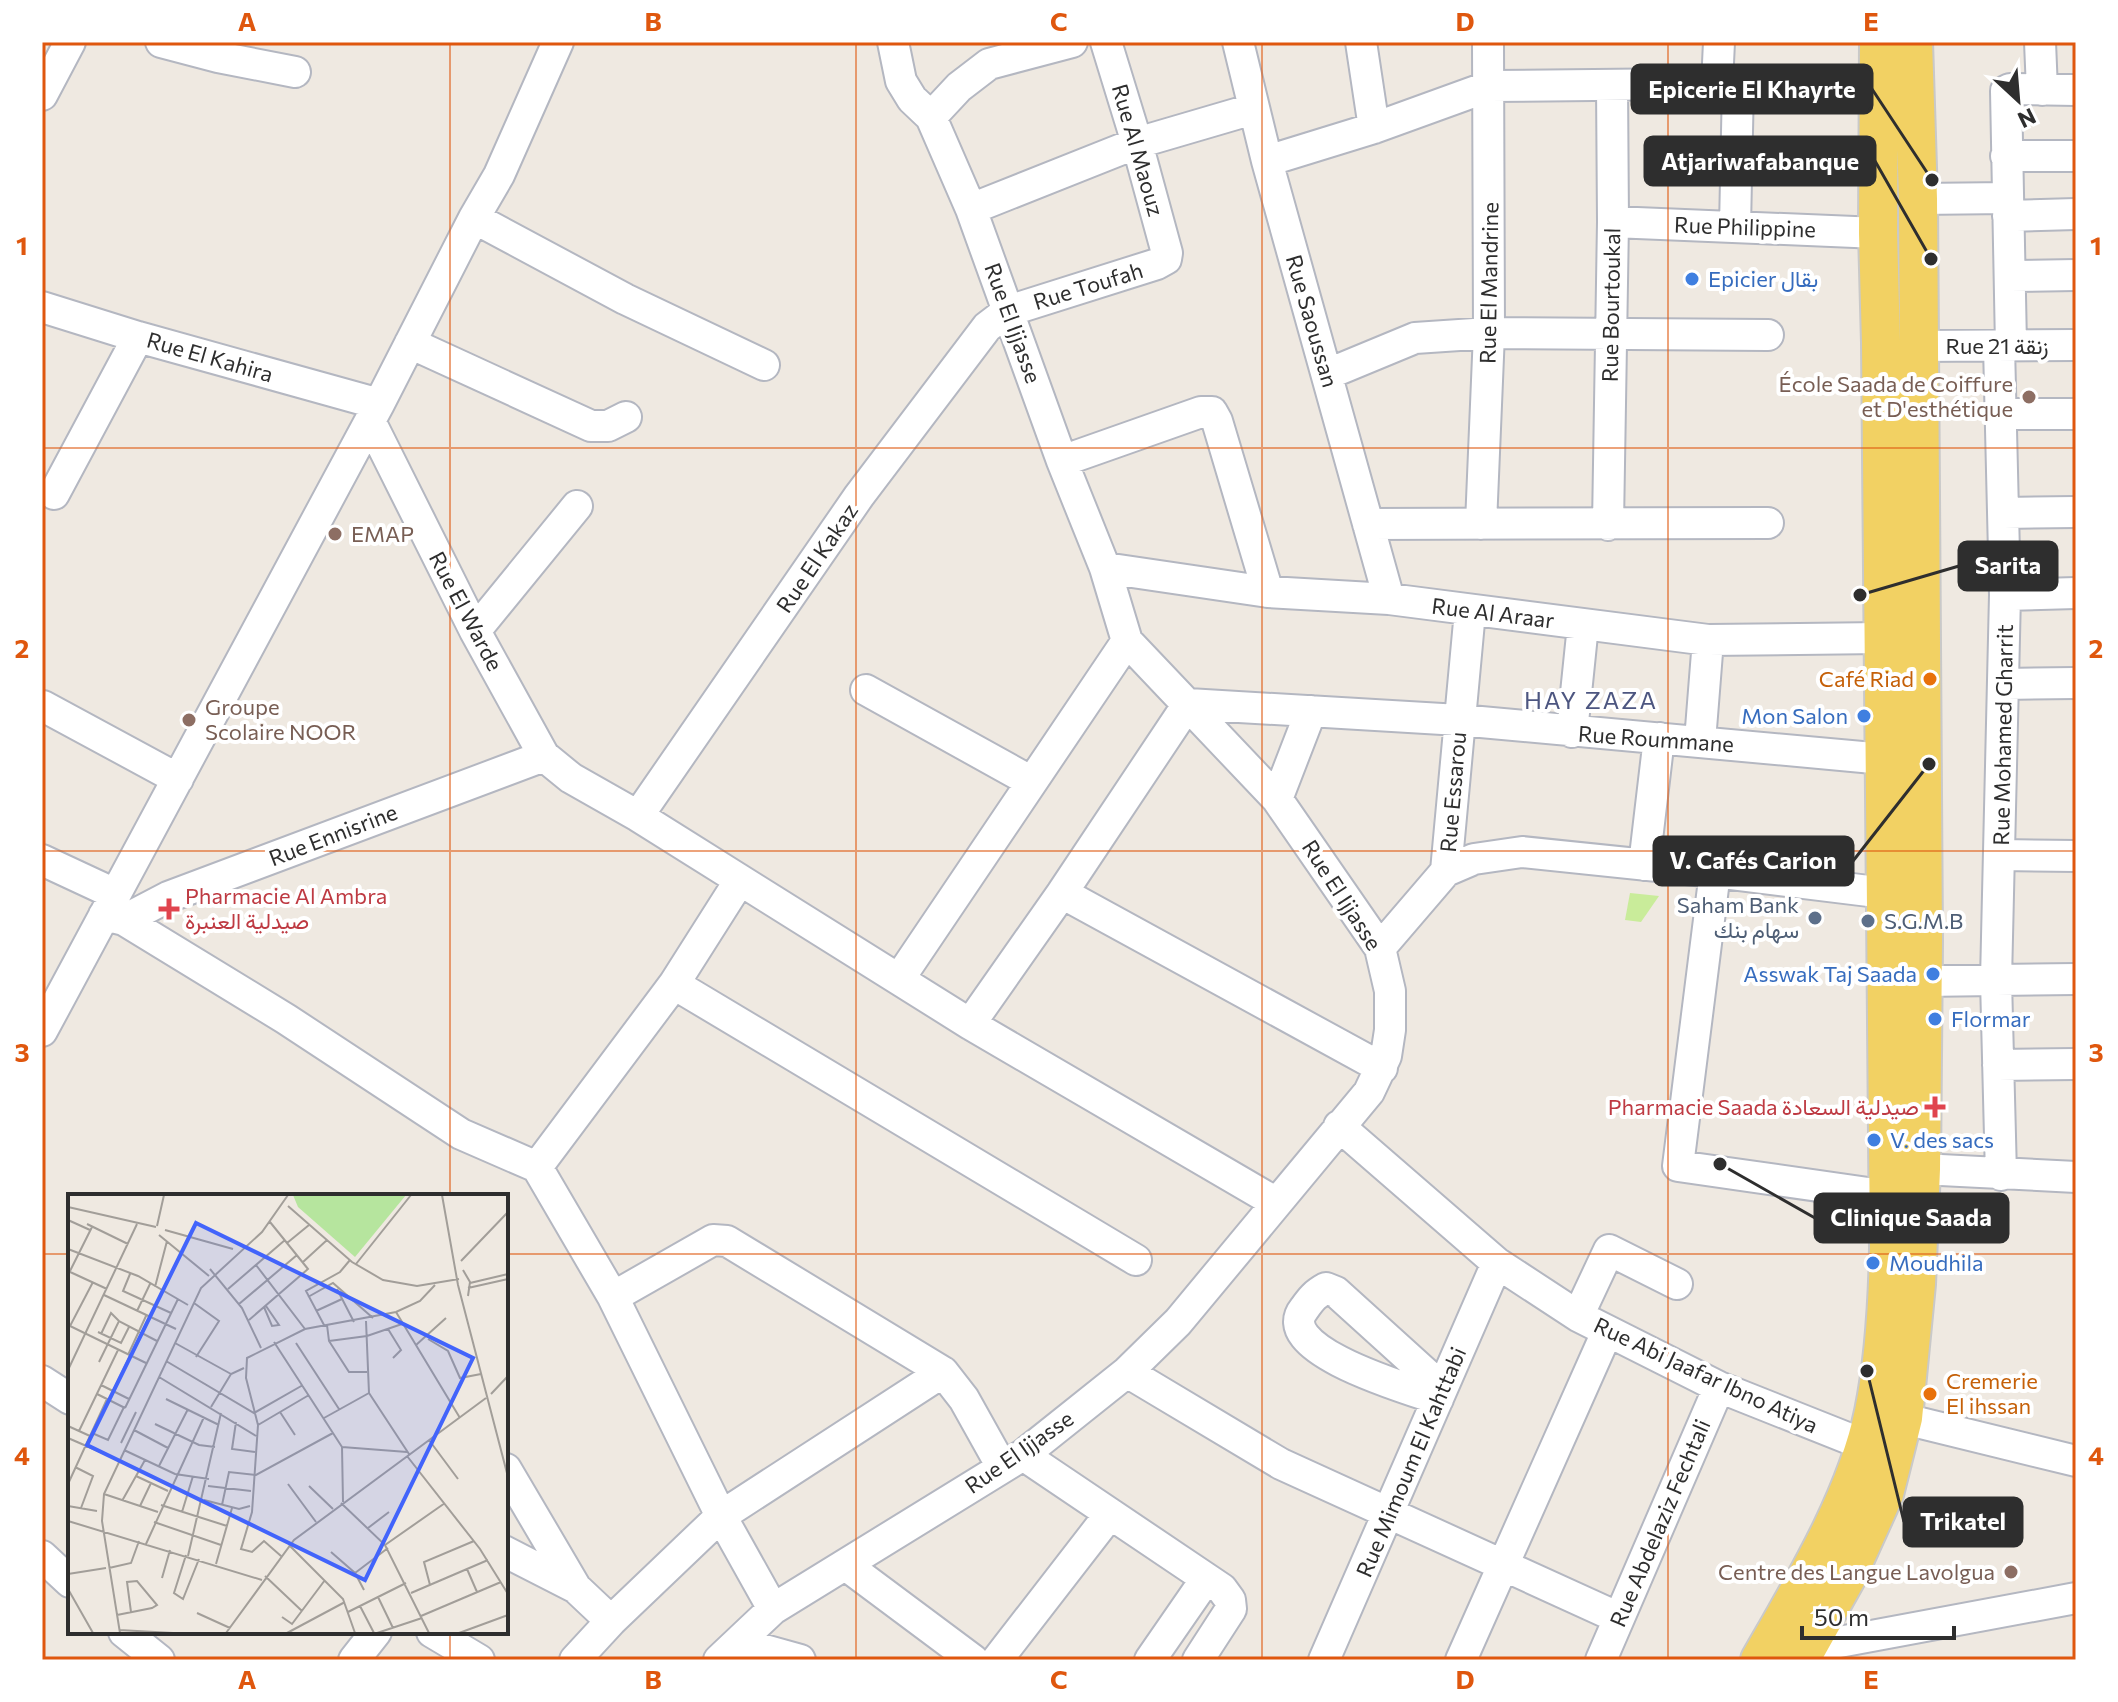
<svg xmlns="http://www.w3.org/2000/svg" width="2118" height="1702" font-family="Commissioner,Vazirmatn,sans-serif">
<rect width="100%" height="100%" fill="#efe9e1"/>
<!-- pitch -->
<path fill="#c9ec9a" d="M1630,893L1659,896L1641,922L1625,920Z"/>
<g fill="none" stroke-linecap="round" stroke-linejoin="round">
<!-- minor casing -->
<g stroke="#b4b7c1" stroke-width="34">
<path id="minor" d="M161,42L218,57L295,72
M1238,42L1267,161L1389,599
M1361,42L1374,128
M2040,42L2042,90
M1717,84L1719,42
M42,95L70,42
M931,117L959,87L989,64L1072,42
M2006,156H2076
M1267,161L1374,128L1490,86L1880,82
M1918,199L2008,198
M971,209L1137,143L1253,109
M2008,216L2076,214
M474,218L625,299L764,365
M1613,222L1878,233
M1735,227L1738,84
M2010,276L2076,275
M42,307L138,337L379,404
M410,343L591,426H608L626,417
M1918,346L2076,345
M1999,346L2005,595L1996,980L2001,1175
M2011,346L2006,91L2010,89L2076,90
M1328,374L1415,338L1489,333L1768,335
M2001,414H2076
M370,421L475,631L544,756L571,778L638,816L970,1024L1275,1202
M1062,461L1201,412H1212L1217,421L1268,592
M54,494L138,337
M2004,513L2076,512
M1368,524L1768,523
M1481,524L1489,333L1488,42
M1608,525L1613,222L1612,85
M1105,568L1268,592L1389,599L1708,640L1882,638
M2005,595L2076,593
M475,631L577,506
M2004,684L2076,683
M866,690L1032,782
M43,706L178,779
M1572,732L1583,625
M1700,741L1708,640
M1277,799L1311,711
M638,816L859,496L987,327L1008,311L1157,264L1166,259L1167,253L1137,143L1106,42
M2001,855L2076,856
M42,860L115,894
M1644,865L1659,738
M1446,871L1474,859L1522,852L1715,872L1885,893
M1715,872L1678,1166L1889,1196
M1062,893L1382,1068
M104,915L124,920L286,1019L461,1134L537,1167L613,1297L721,1516L773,1609
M124,920L168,897L544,756
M1380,948L1446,871L1470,611
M899,979L1127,641
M1922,981L2076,979
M674,984L1136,1260
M970,1024L1062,893L1188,704L1459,720L1884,759
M42,1031L379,404L474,218L499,175L558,42
M1998,1065L2076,1064
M1339,1126L1497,1263L1578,1316L1719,1387L1885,1453
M537,1167L674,984L740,880
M1921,1169L2076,1177
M613,1297L713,1240L727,1241L943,1372L964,1399L1002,1467
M1578,1316L1609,1250L1677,1284
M1127,1372L1281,1464L1619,1618
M42,1381L70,1399
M1438,1399C1412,1390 1271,1350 1304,1309C1311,1299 1315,1294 1326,1288L1336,1292L1442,1388
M1884,1414L2076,1461
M1023,1455L1222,1589L1230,1600L1231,1609L1198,1660
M506,1469L576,1588
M506,1552L576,1588L611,1621
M42,1556L70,1582
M847,1566L973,1660
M124,1632L159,1660
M432,1632L479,1660
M739,1643L800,1660
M1807,1648L2076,1598
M354,1660L376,1632
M575,1660L611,1621L721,1516L943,1372
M719,1660L773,1609L1023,1455L1127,1372L1178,1322L1369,1092L1386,1056L1390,1030V991L1380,948L1277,799L1127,641L1105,568L1062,461L971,209L931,117L912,99L901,81L893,42
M997,1660L1110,1514
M1150,1660L1206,1579
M1324,1660L1497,1263
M1461,1660L1607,1332
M1601,1660L1719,1387"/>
</g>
<!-- major casing -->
<g stroke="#c9c9c9" stroke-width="42">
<path id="major" d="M1760,1660C1803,1585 1856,1498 1874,1412C1885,1358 1888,1303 1889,1248L1881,343L1878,233L1879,42
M1800,1660L1846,1578L1884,1494L1903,1418L1916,1284L1921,1169L1923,941L1918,199L1913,42"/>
</g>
<!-- minor -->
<use href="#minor" stroke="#fff" stroke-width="30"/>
<!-- major -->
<use href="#major" stroke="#f2d163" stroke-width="38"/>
</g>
<!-- grid -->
<path fill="none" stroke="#df570e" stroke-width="2" stroke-opacity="0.55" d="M450,42V1196M856,42V1660M1262,42V1660M1668,42V1660M42,448H2076M42,851H2076M42,1254H70M506,1254H2076M450,1632V1660"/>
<!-- markers -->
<g fill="#3f7fe0" stroke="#fff" stroke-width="3">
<circle cx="1692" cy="279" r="8"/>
<circle cx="1864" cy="716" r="8"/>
<circle cx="1933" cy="974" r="8"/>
<circle cx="1935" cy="1019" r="8"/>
<circle cx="1874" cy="1140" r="8"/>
<circle cx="1873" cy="1263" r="8"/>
</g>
<g fill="#8d6e63" stroke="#fff" stroke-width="3">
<circle cx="2029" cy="397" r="8"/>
<circle cx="335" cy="534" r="8"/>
<circle cx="189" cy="720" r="8"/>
<circle cx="2011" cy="1572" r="8"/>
</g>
<g fill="#e8710a" stroke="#fff" stroke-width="3">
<circle cx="1930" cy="679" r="8"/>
<circle cx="1930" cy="1394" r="8"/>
</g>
<g fill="#e0444e" stroke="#fff" stroke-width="3">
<path d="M165 897h8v8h8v8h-8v8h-8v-8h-8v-8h8z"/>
<path d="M1931 1095h8v8h8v8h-8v8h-8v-8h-8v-8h8z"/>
</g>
<g fill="#5c6f8a" stroke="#fff" stroke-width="3">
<circle cx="1815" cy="918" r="8"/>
<circle cx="1868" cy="921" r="8"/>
</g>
<g text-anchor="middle" stroke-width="8" stroke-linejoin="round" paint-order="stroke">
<!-- street labels -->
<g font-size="22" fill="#2e2e2e" stroke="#fff">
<text transform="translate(1138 150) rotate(74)" y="8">Rue Al Maouz</text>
<text transform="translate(1745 227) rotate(2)" y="8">Rue Philippine</text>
<text transform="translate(1489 283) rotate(-89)" y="8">Rue El Mandrine</text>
<text transform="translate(1088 286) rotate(-17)" y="8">Rue Toufah</text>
<text transform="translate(1611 305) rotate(-89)" y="8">Rue Bourtoukal</text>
<text transform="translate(1312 321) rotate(74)" y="8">Rue Saoussan</text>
<text transform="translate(1013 323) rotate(70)" y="8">Rue El Ijjasse</text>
<text x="1997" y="354">Rue 21 زنقة</text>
<text transform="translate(210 357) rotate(16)" y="8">Rue El Kahira</text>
<text transform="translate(817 558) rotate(-56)" y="8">Rue El Kakaz</text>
<text transform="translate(466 611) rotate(62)" y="8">Rue El Warde</text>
<text transform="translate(1493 613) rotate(7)" y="8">Rue Al Araar</text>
<text transform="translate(2003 735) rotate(-89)" y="8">Rue Mohamed Gharrit</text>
<text transform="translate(1656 739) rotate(4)" y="8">Rue Roummane</text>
<text transform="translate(1453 792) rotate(-85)" y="8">Rue Essarou</text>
<text transform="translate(333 835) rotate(-21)" y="8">Rue Ennisrine</text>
<text transform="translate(1342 895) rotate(57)" y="8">Rue El Ijjasse</text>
<text transform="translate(1706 1375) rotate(25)" y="8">Rue Abi Jaafar Ibno Atiya</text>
<text transform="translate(1019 1452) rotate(-35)" y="8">Rue El Ijjasse</text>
<text transform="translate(1411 1462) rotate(-67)" y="8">Rue Mimoum El Kahttabi</text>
<text transform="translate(1660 1523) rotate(-67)" y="8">Rue Abdelaziz Fechtali</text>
</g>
<!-- shop labels -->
<g font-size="22" fill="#366cbe" stroke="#fff" text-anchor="start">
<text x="1708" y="287">Epicier بقال</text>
<text x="1848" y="724" text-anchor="end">Mon Salon</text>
<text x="1917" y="982" text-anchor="end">Asswak Taj Saada</text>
<text x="1951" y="1027">Flormar</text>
<text x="1890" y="1148">V. des sacs</text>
<text x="1889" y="1271">Moudhila</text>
</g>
<!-- education labels -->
<g font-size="22" fill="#785e54" stroke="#fff" text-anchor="end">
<text x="2013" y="392">École Saada de Coiffure<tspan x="2013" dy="25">et D'esthétique</tspan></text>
<text x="351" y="542" text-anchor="start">EMAP</text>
<text x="205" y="715" text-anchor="start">Groupe<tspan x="205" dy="25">Scolaire NOOR</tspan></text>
<text x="1995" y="1580">Centre des Langue Lavolgua</text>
</g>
<!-- food labels -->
<g font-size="22" fill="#c56008" stroke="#fff" text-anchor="end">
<text x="1914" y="687">Café Riad</text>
<text x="1946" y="1389" text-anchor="start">Cremerie<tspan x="1946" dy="25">El ihssan</tspan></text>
</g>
<!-- health labels -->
<g font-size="22" fill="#be3a42" stroke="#fff" text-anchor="start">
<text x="185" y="904">Pharmacie Al Ambra<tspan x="185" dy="25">صيدلية العنبرة</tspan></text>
<text x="1919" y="1115" text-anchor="end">Pharmacie Saada صيدلية السعادة</text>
</g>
<!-- service labels -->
<g font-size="22" fill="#4e5e75" stroke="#fff" text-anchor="end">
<text x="1799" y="913">Saham Bank<tspan x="1799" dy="25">سهام بنك</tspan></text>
<text x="1884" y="929" text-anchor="start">S.G.M.B</text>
</g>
<!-- neighbourhood labels -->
<g font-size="24" letter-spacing="2" fill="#4d5680" stroke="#fff">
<text x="1591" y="709">HAY ZAZA</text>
</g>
</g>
<!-- overview -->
<g transform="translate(68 1194)">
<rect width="440" height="440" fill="#efe9e1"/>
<path d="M225,1H338L287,63L230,13Z" fill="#b6e59e"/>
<path fill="none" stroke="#a29e99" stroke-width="2" d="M374,1L390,91L440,283M220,12L284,68L315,86L349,92L391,85M0,13L88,33M0,26L22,36M19,30L60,50M89,32L96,1M97,36L165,55M91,41L141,82M219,49L241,31M0,55L70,82L120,111M393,67L440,18M235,68L259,46M288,70L343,1M188,71L237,135M142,75L174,114L193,154M395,76L402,88L400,102M0,77L39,95M2,77L24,33M62,80L55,97L103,119M25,88L2,132L78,169M402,89L440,80M87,93L99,47M400,94L440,85M160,95L217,46M269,95L286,128M36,101L108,135M240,103L265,89L305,124M126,109L151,127L128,163M171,110L229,61M196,113L204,132L211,131L198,112M69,117L82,90M248,117L274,105M328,118L392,224M181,126L240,75L202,28M298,127L301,199L341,260M256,131L238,97L272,78L282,66M259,131L261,147L281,178H299M320,135L333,156L325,164M30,138L53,149L61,133M33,140L43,119L51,127M360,145L380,157L392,184L413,180M261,147L299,142L334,130M206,148L274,253L275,308M107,149L163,180M228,149L271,215M348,151L378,124M60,161L78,122M98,167L186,219L235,191M31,168L51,127L89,147M0,176L69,30M91,183L188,242M33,191L61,205M45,197L62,162M29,200L57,214M423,200L440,182M98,205L151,231M143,213L163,180L176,174M57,214L110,105M212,218L227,241M256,224L301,199M168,228L164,255L187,258M87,230L131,251L147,253M190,231L241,201M0,232L22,242M66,236L100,254M11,237L50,156M24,239L40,246L56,213M0,244L46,264M361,246L390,285M53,249L68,218M274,253L339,258M56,256L107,280L141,285M339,262L412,355L440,400M91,272L120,215M7,273L25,282L13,314M68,282L100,297M0,290L39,205M220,290L248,328M140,292L183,297M241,292L265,315M36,300L90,318M136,306L171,315L182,312M54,307L77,266M273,309L317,351L361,439M93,311L159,332M154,311L161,278L188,281L265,239M0,312L29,317M72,312L83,289M114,318L125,282M0,327L194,386M86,328L153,351M300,334L321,318M78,350L136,223M221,351L275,405L287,439M317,351L377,309M263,358L287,379L296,396M118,361L106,399L115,405L131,365M120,362L153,219M213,362L196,347L184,358L173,355L184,318L190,231L178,184L179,164L237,135L328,118L352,107L367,91M148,370L164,314M41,374L63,369L71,347M399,375L409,398M287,379L320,354M0,380L38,374M197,382L234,417M94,384L102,356M362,391L356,368L406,347M0,395L25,439M343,399L420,366M310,403L325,434M292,412L306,439M280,418L338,389M129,419L162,434M49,421L84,414L89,411L69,387L59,388L63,418M353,422L433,388M214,423L224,430L257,386M51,436L105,439M52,439L34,327L36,300L133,94L194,38L220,1M158,439L226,346L418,204M219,439L277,408M309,439L354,424M391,439L440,421"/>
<path fill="#4264fb" fill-opacity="0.15" stroke="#4264fb" stroke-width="4" d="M128,29L405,164L297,386L19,251Z"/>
<rect width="440" height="440" fill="none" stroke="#2e2e2e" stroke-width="4"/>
</g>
<!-- callouts -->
<path fill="none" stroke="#2e2e2e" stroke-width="3" d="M1932 180L1872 89M1931 259L1875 161M1860 595L1959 566M1929 764L1853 861M1720 1164L1815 1218M1867 1371L1904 1522"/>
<g fill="#2e2e2e" stroke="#fff" stroke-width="3">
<circle cx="1932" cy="180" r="8"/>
<circle cx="1931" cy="259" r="8"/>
<circle cx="1860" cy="595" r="8"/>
<circle cx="1929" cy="764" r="8"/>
<circle cx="1720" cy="1164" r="8"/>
<circle cx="1867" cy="1371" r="8"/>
</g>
<g fill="#2e2e2e" stroke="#2e2e2e" stroke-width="3">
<rect x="1632" y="65" width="240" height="48" rx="8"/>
<rect x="1645" y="137" width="230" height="48" rx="8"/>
<rect x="1959" y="542" width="98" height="48" rx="8"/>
<rect x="1654" y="837" width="199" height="48" rx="8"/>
<rect x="1815" y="1194" width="193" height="48" rx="8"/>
<rect x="1904" y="1498" width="118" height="48" rx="8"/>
</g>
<g font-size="24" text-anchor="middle" font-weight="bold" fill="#fff">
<text x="1752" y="98">Epicerie El Khayrte</text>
<text x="1760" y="170">Atjariwafabanque</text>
<text x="2008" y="574">Sarita</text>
<text x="1753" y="869">V. Cafés Carion</text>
<text x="1911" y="1226">Clinique Saada</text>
<text x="1963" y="1530">Trikatel</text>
</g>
<!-- border -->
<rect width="2118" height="1702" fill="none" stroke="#ffffff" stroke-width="88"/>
<!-- north arrow -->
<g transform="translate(2018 100) rotate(154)" stroke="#ffffff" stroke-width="6" paint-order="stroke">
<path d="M0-6L14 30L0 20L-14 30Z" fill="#2e2e2e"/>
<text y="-12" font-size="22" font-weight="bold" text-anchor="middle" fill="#2e2e2e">N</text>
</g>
<!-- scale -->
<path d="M1802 1626v12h152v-12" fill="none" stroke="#2e2e2e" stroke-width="4"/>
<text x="1814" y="1626" font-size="24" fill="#2e2e2e" stroke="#ffffff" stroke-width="6" paint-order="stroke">50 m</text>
<rect x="44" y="44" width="2030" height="1614" fill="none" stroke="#df570e" stroke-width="3"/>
<g font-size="26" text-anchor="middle" font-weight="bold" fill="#df570e">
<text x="247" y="31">A</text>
<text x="653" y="31">B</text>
<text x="1059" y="31">C</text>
<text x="1465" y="31">D</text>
<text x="1871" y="31">E</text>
<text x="22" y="255">1</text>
<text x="2096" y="255">1</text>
<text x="22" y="658">2</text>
<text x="2096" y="658">2</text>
<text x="22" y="1062">3</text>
<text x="2096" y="1062">3</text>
<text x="22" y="1465">4</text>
<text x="2096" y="1465">4</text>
<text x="247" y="1689">A</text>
<text x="653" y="1689">B</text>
<text x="1059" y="1689">C</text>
<text x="1465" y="1689">D</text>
<text x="1871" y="1689">E</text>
</g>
</svg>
